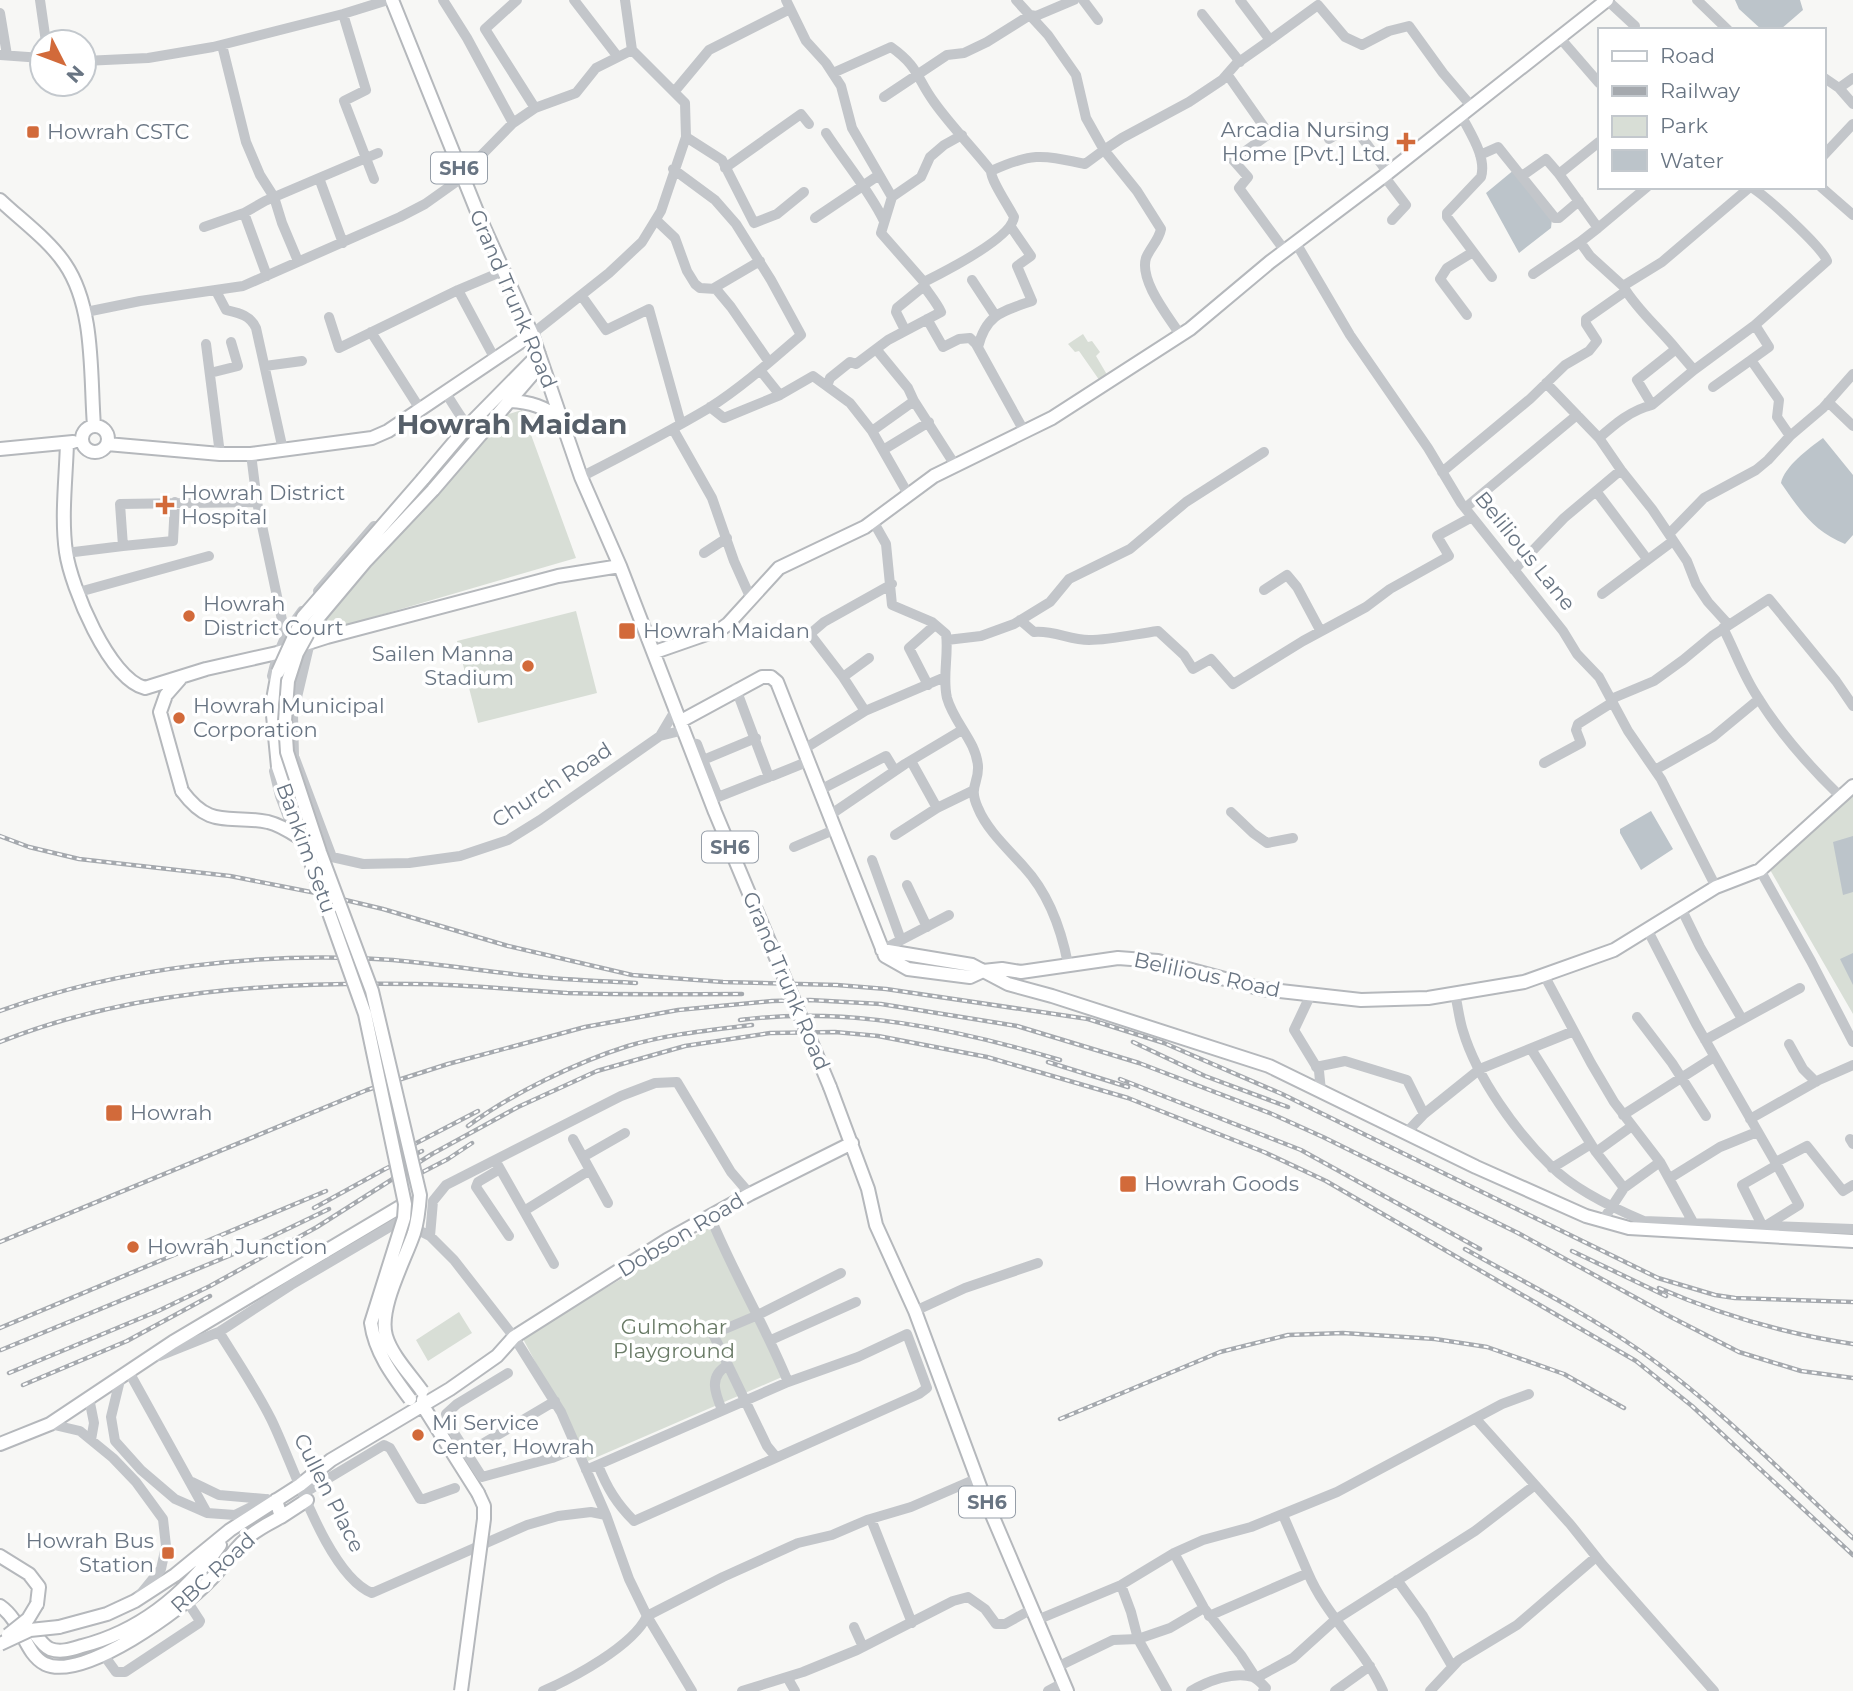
<svg xmlns="http://www.w3.org/2000/svg" width="1853" height="1691" font-family="Montserrat,sans-serif">
<rect width="100%" height="100%" fill="#f7f7f5"/>
<!-- green -->
<path fill="#d8ded6" d="M1083,334L1088,342L1092,341L1100,352L1096,356L1109,378L1102,384L1079,351L1075,352L1068,344Z
M522,410L576,558L312,635L502,416Z
M576,611L597,693L478,723L457,641Z
M1853,790V1014L1769,868Z
M710,1227L782,1377L588,1461L522,1337Z
M459,1312L472,1333L428,1361L416,1340Z"/>
<!-- water -->
<path fill="#bcc4ca" d="M1735,0H1800L1803,10L1781,29L1762,30L1739,9Z
M1515,169L1552,219L1551,228L1519,253L1486,193Z
M1823,438L1853,475V535L1845,544C1813,531 1800,510 1781,483C1784,467 1809,448 1823,438Z
M1651,811L1673,849L1641,870L1620,833V829Z
M1853,836V892L1843,895L1833,842Z
M1853,953V985L1840,959Z"/>
<g fill="none" stroke-linecap="round" stroke-linejoin="round">
<!-- major casing -->
<g stroke="#b5b8bc" stroke-width="16">
<path id="major" d="M392,0L478,214L532,334L581,477L620,566L715,812L782,972
M0,200C21,220 49,240 65,264C95,308 90,375 94,426
M510,401C531,402 544,407 561,419
M82 439a13 13 0 1 1 26 0a13 13 0 1 1-26 0Z
M67,443C66,478 61,517 66,552C71,587 109,679 145,688L206,669L277,653L327,637L558,576L620,566
M107,444L220,454H251L372,438L388,431L532,334
M0,449L73,442
M423,479L467,427L539,354
M433,490L542,363
M655,652L721,629L728,624L779,568L865,527L934,476L1052,418L1190,329L1270,262L1384,176L1607,0
M278,672L272,705L278,767L303,840
M180,679L166,695L160,712L182,791
M681,721L762,677H771L777,682L885,956L908,969L970,977L983,971L1002,969L1021,972L1118,958L1158,961L1262,989L1361,1000L1428,998L1524,982L1614,950L1716,887L1760,870L1853,786
M882,950L972,965L1008,984L1052,996L1269,1066L1476,1167L1586,1216L1629,1228L1853,1241
M830,1087L868,1189L876,1225L915,1311L981,1489L1067,1691
M423,1400V1406L478,1493
M0,1444L50,1424L173,1342L405,1204
M281,1517L307,1500
M0,1556L29,1574L39,1587L37,1604
M0,1606C23,1622 24,1653 45,1664C83,1682 184,1608 210,1580C223,1568 232,1551 245,1540C255,1530 268,1524 281,1517L276,1500
M28,1625C35,1632 41,1645 50,1649C61,1653 72,1649 82,1646C140,1631 186,1593 220,1545
M59,1627L107,1614L135,1601L175,1575L230,1530L300,1485L331,1460L450,1389L497,1356L514,1337L667,1240L750,1194L852,1143"/>
</g>
<!-- minor -->
<path stroke="#c3c6ca" stroke-width="10" d="M40,0L46,42
M443,0L467,38L513,123
M517,0L485,29L535,108
M574,0L618,57
M786,0L806,41L826,63L841,86L852,128L892,197L921,177L930,157L944,145L962,135
M1083,0L1098,20
M1240,0L1270,40L1318,5L1345,37L1362,45L1389,31L1409,26L1443,73L1472,107
M1607,0L1635,26
M1697,0L1728,30
M0,13L7,55
M343,14L366,90L344,101L374,179
M1202,14L1240,62
M1560,38L1599,83
M222,45L246,142L260,175L274,197L282,223L298,261
M0,55L42,58
M84,61L148,58L213,47L343,14L388,0
M833,73L891,47C919,67 916,77 934,102C951,126 973,148 991,171C1033,152 1042,155 1085,164L1104,150L1086,118L1076,75L1048,35L1016,0
M1227,74L1269,134L1233,160L1248,177L1239,188L1285,251
M1823,77L1839,88L1853,104
M1839,88L1853,78
M674,92L709,50L790,9
M884,97L947,55L964,53L987,42L1030,15L1036,16L1074,0
M1461,115C1470,133 1487,157 1481,177L1447,213V217L1492,277
M826,133C845,162 869,190 884,221
M686,137L722,160L754,223L777,214L804,192
M1329,139L1350,127L1355,128L1388,173
M1599,142L1559,174L1598,228L1580,242L1590,256L1623,286
M1480,155L1498,147L1555,218H1559L1579,201
M1823,156L1853,124
M725,168L801,114L809,124
M462,175L513,123L535,108L576,93L596,68L632,50
M1384,176L1406,205L1392,220
M1522,176L1546,159L1559,174
M319,178L378,153
M1751,187C1766,196 1822,247 1827,261L1755,325L1769,347L1751,360L1779,400L1777,417L1790,436
M1821,187L1853,215
M244,213L267,276
M815,218L879,175
M656,220L675,238L687,271L695,284L700,288L716,289L731,307L769,362
M204,227L244,213L265,201L319,178L343,243
M1598,228L1647,187
M1296,243L1350,335L1428,448L1461,503L1563,631L1577,654L1599,677L1628,731L1661,779L1716,887
M1533,274L1580,242
M972,280L995,315
M924,282C944,272 1012,238 1014,217C1008,205 991,181 991,171
M714,288L760,261
M458,290L503,271
M216,291L226,310C239,313 250,315 256,328L283,450
M581,295L606,330L649,309L681,424
M86,312L140,301L243,286L400,217L425,204L463,177
M1467,315L1440,279L1447,268L1473,252
M329,317L339,348L458,290L495,359
M927,319L943,347L959,339L970,338L976,344L1024,431
M905,330L896,312L897,308L924,286
M371,332L420,409
M532,334L609,273L642,242L661,211L686,137L685,103L632,50L625,0
M1181,336C1169,317 1139,281 1146,258C1150,248 1159,240 1161,229L1137,191L1104,150L1122,138L1189,102L1222,80L1236,64L1270,40
M206,344L220,454
M978,347C986,314 1003,311 1032,301L1017,266L1031,256L1011,227
M876,349L888,340L941,312C937,303 929,294 924,286V282L881,233L892,197
M1676,349C1659,328 1637,310 1623,286L1662,262L1750,187
M265,366L302,361
M760,370L780,395
M210,373L238,366L231,342
M1546,383L1599,438L1621,470L1652,509L1687,561L1696,584L1708,602L1728,624
M827,386L830,378L850,362L856,364L876,349L908,388L914,401
M1713,387L1751,360
M445,392C456,408 463,423 478,436
M1828,402L1853,426
M1652,405L1694,370
M710,407L724,418L780,395L813,376L850,403L872,431L908,494
M673,429L712,498L734,561L751,599
M872,431L914,401L955,465
M1599,438C1615,424 1631,410 1652,405L1637,380L1676,349L1694,370L1755,325
M883,450L929,422
M251,454L257,502L285,634
M1442,472L1530,399L1565,365L1589,351L1597,341L1586,324V319L1626,291
M581,477C624,455 667,433 709,408C742,387 772,360 801,335L771,280L736,224L715,200L673,169
M1596,491L1647,559
M175,502L173,541L123,546L120,504L257,502
M1465,508L1577,415
M873,521L886,544L892,605L932,622L946,634C949,655 942,677 947,698C954,723 976,741 978,766C979,784 968,786 978,808C987,830 1008,849 1024,867C1049,894 1061,928 1068,964
M1669,534L1704,498L1756,470L1768,460L1790,436L1823,408L1853,374
M66,553L123,546
M704,553L727,538
M1514,570L1564,518L1621,470
M1264,590L1287,575L1297,587L1320,630
M318,591L374,526
M79,592L209,556
M1602,594L1673,541
M1020,620L1034,632C1053,630 1070,640 1089,640C1112,640 1135,634 1158,631L1184,655L1193,669L1211,659L1233,684L1303,641L1366,607L1390,589L1449,556L1437,536L1472,517
M1723,628C1735,651 1743,675 1757,696C1779,732 1811,768 1841,797
M947,640L981,636L1014,624L1050,602L1069,579L1130,549L1186,502L1264,452
M307,641L310,642L293,714L294,756L332,857
M272,676C278,650 286,632 302,611
M843,677L869,658
M928,685L909,648L935,625
M1611,699L1654,681L1683,660L1712,636L1769,599L1836,681L1853,706
M865,711L843,677L810,634L824,622L892,584
M660,736L676,709
M689,743L697,744L703,760L756,738
M804,749L865,711L945,677
M703,760L718,797L769,777L736,689
M911,761L937,808
M1544,763L1581,743L1576,730L1578,724L1613,702
M1655,770L1713,737L1759,699
M274,771L280,796L295,836
M772,776L809,761
M820,790L886,756L895,771
M1231,812L1253,833L1267,843L1293,838
M830,815L905,764L962,730
M895,835L937,808L972,791
M794,847L836,829
M317,859L332,857L363,864L409,863L460,856L508,840L540,820L660,736L684,730
M872,860L901,940
M1760,870L1811,961L1853,1042
M907,885L927,927
M1681,908L1700,947L1742,1019
M1647,929L1696,1024L1777,1165L1742,1185L1762,1225
M882,950L949,915
M1544,975L1591,1063L1614,1102L1660,1162L1695,1226
M1311,994L1294,1030L1319,1071L1321,1091
M1455,994C1458,1006 1459,1019 1463,1031C1477,1078 1516,1132 1551,1166C1575,1190 1613,1208 1644,1221L1853,1229
M1637,1017L1672,1063L1706,1116
M1705,1040L1800,988
M1789,1044L1803,1069L1816,1082
M1531,1049L1596,1152L1624,1188
M1316,1067L1345,1061L1407,1080L1424,1114
M1623,1115L1714,1057
M1750,1119L1819,1080L1853,1065
M1406,1133L1424,1114L1480,1069L1574,1031
M573,1139L590,1170
M1850,1139L1853,1144
M1596,1152L1632,1126
M583,1157L625,1133
M495,1160L554,1264
M1776,1162L1807,1146L1843,1191L1853,1185
M1552,1168L1591,1144
M500,1169L478,1182L476,1187L509,1236
M1670,1178L1720,1147L1757,1132
M524,1211L590,1170L608,1203
M710,1216C733,1273 765,1325 788,1382
M1603,1220L1624,1188L1660,1162
M1767,1225L1799,1205L1777,1165
M430,1236L433,1201L446,1185L621,1096L655,1083L677,1082L731,1172L750,1194
M915,1311L965,1288L1038,1263
M219,1332C237,1361 256,1389 271,1419C293,1463 327,1575 372,1593L527,1525L558,1516L591,1512L606,1515
M771,1340L856,1302
M159,1356L219,1332L291,1285L400,1221L430,1236L454,1260L514,1337L561,1412L606,1515L629,1579L647,1616L692,1691
M129,1372L207,1513
M508,1373L457,1404L446,1414L449,1425L482,1477L552,1458L577,1448
M120,1380L111,1417L115,1441L141,1470L175,1499L207,1513L235,1515L267,1499
M89,1398L94,1423L91,1440
M722,1410C715,1393 708,1376 728,1365
M1476,1419L1570,1524L1602,1564L1714,1691
M50,1424L80,1431L113,1458L136,1482L163,1519L166,1546L161,1569L139,1596
M467,1453L555,1401
M776,1457L767,1446L713,1334L758,1315L841,1273
M586,1470L788,1382L858,1357L907,1334L927,1388L919,1394L634,1521C617,1504 607,1488 598,1465
M192,1482L219,1495L265,1499
M304,1493L384,1445L390,1448L420,1499H424L455,1488
M871,1519L912,1623
M1174,1553L1204,1608L1241,1655L1256,1678L1293,1658L1335,1620L1475,1531L1535,1485
M1308,1573C1326,1616 1364,1648 1383,1691
M1397,1580L1423,1616L1452,1666
M1121,1585L1131,1612L1138,1639L1167,1691
M1209,1616L1308,1573L1283,1515
M1037,1620L1121,1585L1174,1553L1203,1540L1251,1527L1337,1492L1502,1404L1529,1394
M854,1627L863,1647
M103,1654L116,1672H125L199,1623L200,1621L187,1601
M1057,1667L1113,1640L1138,1639L1170,1628L1204,1608
M787,1677L795,1691
M543,1691C573,1678 633,1646 647,1616L723,1577L798,1543L832,1535L867,1520L911,1507L978,1478
M742,1691L803,1672L857,1650L953,1601L968,1597L985,1609L996,1624H1005L1032,1609
M1048,1691L1063,1683
M1191,1691C1207,1681 1234,1671 1253,1677C1258,1679 1262,1684 1266,1688L1263,1691
M1335,1691L1370,1666
M1430,1691L1459,1660L1517,1625L1596,1557"/>
<!-- major -->
<use href="#major" stroke="#fff" stroke-width="12"/>
<!-- rail casing -->
<g stroke="#a5a9ae" stroke-width="4.5">
<path id="rail" d="M0,836L29,847L79,859L230,876L316,893L383,909L508,946L632,975L723,982L837,985L886,989L1088,1019L1164,1043L1282,1094L1658,1278L1715,1295L1735,1298L1853,1302
M0,1011C120,967 266,951 393,960C438,964 484,971 530,976C565,980 601,981 636,983
M740,1020C847,1006 957,1029 1060,1060
M0,1042C130,990 274,982 413,984C464,984 515,990 567,993C625,995 683,994 742,994
M1133,1042L1205,1076L1288,1107
M1048,1062L1128,1087
M1120,1079L1301,1150L1480,1249
M468,1126C511,1094 577,1062 628,1046C668,1034 711,1030 752,1025
M403,1150L478,1111
M415,1176L448,1159L472,1143
M314,1208L385,1169L422,1151
M0,1242L367,1090L448,1064L585,1027L678,1010L772,1001L810,1000L881,1004L1017,1026L1139,1063L1272,1114L1323,1137L1518,1233L1669,1316L1739,1352L1801,1371L1853,1378
M1465,1249C1522,1281 1582,1311 1636,1348C1715,1402 1783,1474 1853,1538
M1572,1251L1666,1296
M1659,1288C1721,1315 1786,1334 1853,1344
M0,1328L326,1191
M1,1350L248,1248L329,1209
M9,1373L158,1311L210,1286L317,1227L432,1154L518,1107L597,1071L685,1046L770,1033L835,1032L878,1036L987,1057L1128,1098L1264,1152L1326,1181L1636,1361L1692,1406L1853,1555
M23,1385L127,1341L210,1296
M1060,1419L1220,1352L1288,1335L1343,1333L1435,1339L1487,1347L1564,1374L1624,1408"/>
</g>
<!-- rail -->
<use href="#rail" stroke="#fff" stroke-width="2" stroke-dasharray="5" stroke-linecap="butt"/>
<!-- major-bridge casing -->
<g stroke="#b5b8bc" stroke-width="16" stroke-linecap="butt">
<path id="major-bridge" d="M278,672L303,617L423,479
M182,791C211,830 228,814 268,822C281,825 292,833 303,840L365,1014L405,1204L404,1218L371,1323C375,1352 392,1375 410,1399
M782,972L830,1087
M422,1391C410,1374 392,1356 386,1336C378,1308 405,1260 414,1233C418,1220 419,1209 420,1195L372,991L320,852L287,752L285,721L288,681L297,653L313,624L365,562L433,490
M8,1635L28,1619L37,1604
M0,1644L30,1630L59,1627
M461,1691L484,1519V1506L478,1493"/>
</g>
<!-- major-bridge -->
<use href="#major-bridge" stroke="#fff" stroke-width="12"/>
</g>
<!-- markers -->
<g fill="#d26a3a" stroke="#fff" stroke-width="2.5">
<rect x="26" y="125" width="14" height="14" rx="3.5"/>
<path d="M1402.5 131.5h7v7h7v7h-7v7h-7v-7h-7v-7h7z"/>
<path d="M161.5 494.5h7v7h7v7h-7v7h-7v-7h-7v-7h7z"/>
<circle cx="189" cy="616" r="7"/>
<rect x="618" y="622" width="18" height="18" rx="3.5"/>
<circle cx="528" cy="666" r="7"/>
<circle cx="179" cy="718" r="7"/>
<rect x="105" y="1104" width="18" height="18" rx="3.5"/>
<rect x="1119" y="1175" width="18" height="18" rx="3.5"/>
<circle cx="133" cy="1247" r="7"/>
<circle cx="418" cy="1435" r="7"/>
<rect x="161" y="1546" width="14" height="14" rx="3.5"/>
</g>
<g text-anchor="middle" stroke-width="7" stroke-linejoin="round" paint-order="stroke">
<!-- shield labels -->
<g fill="#fff" stroke="#969ea8" stroke-width="2">
<rect x="431" y="152.5" width="56" height="31" rx="5"/>
<rect x="702" y="831.5" width="56" height="31" rx="5"/>
<rect x="959" y="1486.5" width="56" height="31" rx="5"/>
</g>
<g font-size="19" font-weight="bold" fill="#697583">
<text x="459" y="175">SH6</text>
<text x="730" y="854">SH6</text>
<text x="987" y="1509">SH6</text>
</g>
<!-- poi labels -->
<g font-size="21" fill="#697583" stroke="#fff" text-anchor="start">
<text x="1390" y="137" text-anchor="end">Arcadia Nursing<tspan x="1390" dy="24">Home [Pvt.] Ltd.</tspan></text>
<text x="47" y="139">Howrah CSTC</text>
<text x="181" y="500">Howrah District<tspan x="181" dy="24">Hospital</tspan></text>
<text x="203" y="611">Howrah<tspan x="203" dy="24">District Court</tspan></text>
<text x="643" y="638">Howrah Maidan</text>
<text x="514" y="661" text-anchor="end">Sailen Manna<tspan x="514" dy="24">Stadium</tspan></text>
<text x="193" y="713">Howrah Municipal<tspan x="193" dy="24">Corporation</tspan></text>
<text x="130" y="1120">Howrah</text>
<text x="1144" y="1191">Howrah Goods</text>
<text x="147" y="1254">Howrah Junction</text>
<text x="432" y="1430">Mi Service<tspan x="432" dy="24">Center, Howrah</tspan></text>
<text x="154" y="1548" text-anchor="end">Howrah Bus<tspan x="154" dy="24">Station</tspan></text>
</g>
<!-- street labels -->
<g font-size="21" fill="#697583" stroke="#fff">
<text transform="translate(513 299) rotate(67)" y="7">Grand Trunk Road</text>
<text transform="translate(1525 551) rotate(51)" y="7">Belilious Lane</text>
<text transform="translate(552 785) rotate(-33)" y="7">Church Road</text>
<text transform="translate(306 848) rotate(70)" y="7">Bankim Setu</text>
<text transform="translate(1207 975) rotate(12)" y="7">Belilious Road</text>
<text transform="translate(786 981) rotate(67)" y="7">Grand Trunk Road</text>
<text transform="translate(681 1235) rotate(-31)" y="7">Dobson Road</text>
<text transform="translate(329 1493) rotate(63)" y="7">Cullen Place</text>
<text transform="translate(213 1573) rotate(-43)" y="7">RBC Road</text>
</g>
<!-- park labels -->
<g font-size="21" fill="#6a7b67" stroke="#fff">
<text x="674" y="1334">Gulmohar<tspan x="674" dy="24">Playground</tspan></text>
</g>
<!-- district labels -->
<g font-size="28" font-weight="bold" fill="#565f69" stroke="#fff">
<text x="512" y="434">Howrah Maidan</text>
</g>
</g>
<!-- legend -->
<rect x="1598" y="28" width="228" height="161" fill="#ffffff" stroke="#c3c8cd" stroke-width="2"/>
<rect x="1612" y="51" width="35" height="10" fill="#ffffff" stroke="#c3c8cd" stroke-width="2"/>
<text x="1660" y="63" font-size="21" fill="#697583">Road</text>
<rect x="1612" y="86" width="35" height="10" fill="#a5a9ae" stroke="#c3c8cd" stroke-width="2"/>
<text x="1660" y="98" font-size="21" fill="#697583">Railway</text>
<rect x="1612" y="116" width="35" height="21" fill="#d8ded6" stroke="#c3c8cd" stroke-width="2"/>
<text x="1660" y="133" font-size="21" fill="#697583">Park</text>
<rect x="1612" y="150" width="35" height="21" fill="#bcc4ca" stroke="#c3c8cd" stroke-width="2"/>
<text x="1660" y="168" font-size="21" fill="#697583">Water</text>
<!-- north arrow -->
<g transform="translate(63 63) rotate(132)"><circle r="33" fill="#ffffff" stroke="#c3c8cd" stroke-width="2"/>
<path d="M0-5L12 26L0 18L-12 26Z" fill="#d26a3a"/>
<text y="-10" font-size="19" font-weight="bold" text-anchor="middle" fill="#697583">N</text>
</g>
</svg>
